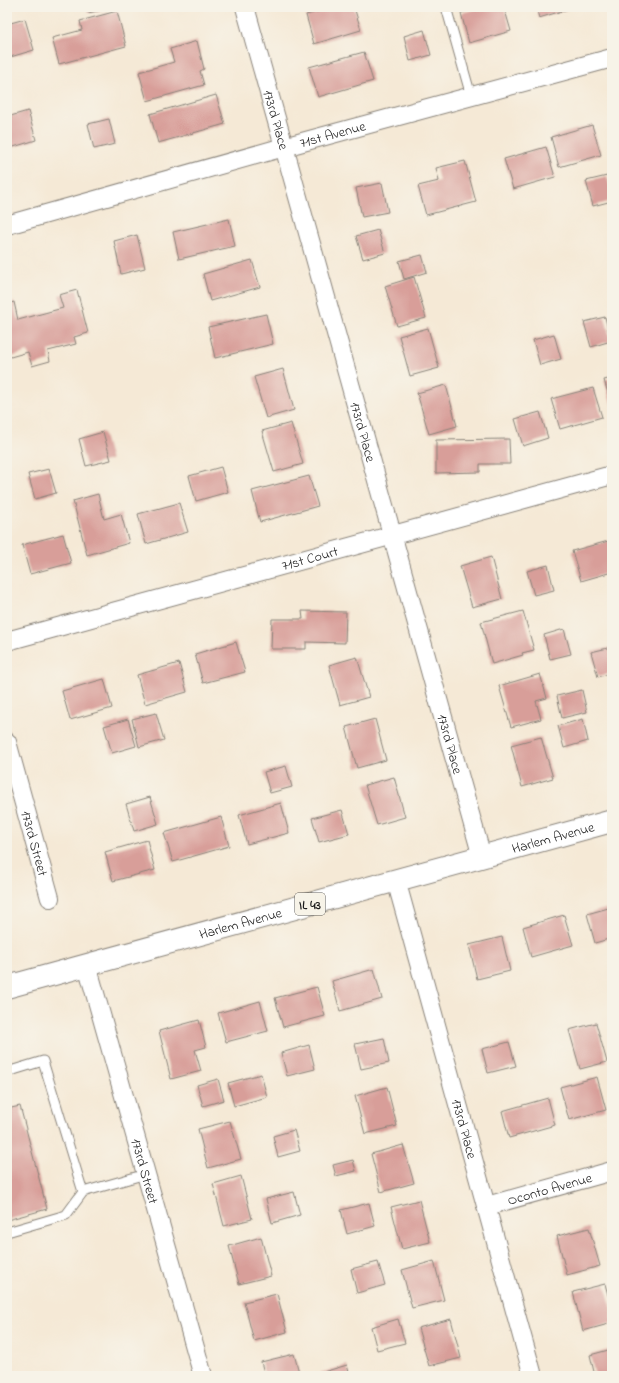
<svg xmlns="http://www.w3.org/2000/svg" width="619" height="1383" font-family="'Indie Flower',sans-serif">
<rect width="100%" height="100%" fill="#f7f3e8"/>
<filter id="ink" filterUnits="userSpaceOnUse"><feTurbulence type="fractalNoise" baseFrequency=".025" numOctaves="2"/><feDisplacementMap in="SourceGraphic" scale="8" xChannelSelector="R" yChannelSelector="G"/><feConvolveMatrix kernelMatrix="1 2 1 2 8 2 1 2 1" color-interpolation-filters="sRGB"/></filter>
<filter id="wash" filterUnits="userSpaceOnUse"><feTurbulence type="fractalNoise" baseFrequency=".012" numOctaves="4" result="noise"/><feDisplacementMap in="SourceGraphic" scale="16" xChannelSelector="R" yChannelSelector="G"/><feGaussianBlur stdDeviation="0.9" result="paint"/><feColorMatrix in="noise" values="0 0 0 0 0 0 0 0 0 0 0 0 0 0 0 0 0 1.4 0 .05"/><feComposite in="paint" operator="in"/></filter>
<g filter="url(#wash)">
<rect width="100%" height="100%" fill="#f5e9d6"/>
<g id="blocks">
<!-- building -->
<path fill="#d89e99" d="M86,7H111V8L88,13Z
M334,7H354L361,30L314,44L306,15Z
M482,7H504L511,31L469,43L461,13Z
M536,7H575L539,18Z
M117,11L126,46L59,64L52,38L82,30L80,21Z
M25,19L34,50L7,58V24Z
M424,30L431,55L410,61L404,36Z
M197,41L204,69L200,71L204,85L147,101L139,72L174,62L170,49Z
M364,52L373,81L318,97L309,67Z
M216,95L225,124L158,143L150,114Z
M28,111L36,140L7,149V117Z
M109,119L115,144L94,149L88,124Z
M592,125L601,155L559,167L551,137Z
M546,147L555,177L513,189L504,159Z
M465,161L476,202L426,215L418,186L439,181L436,168Z
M607,176L612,194V201L593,206L586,181Z
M382,183L388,212L362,217L356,188Z
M229,219L235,246L179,259L173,232Z
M378,230L385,253L363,259L356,236Z
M137,235L145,268L121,274L114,241Z
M422,255L427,272L404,279L399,261Z
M252,260L260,287L210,301L203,274Z
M414,277L426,318L397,326L385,286Z
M77,290L88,333L74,337L76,344L48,351L50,361L32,366L28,352L7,358V304L14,302L18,320L63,308L59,295Z
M266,314L273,344L215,358L208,327Z
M605,317L611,341L591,347L584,322Z
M428,328L439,368L410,376L399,336Z
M554,334L561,359L540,365L533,340Z
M283,369L294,410L266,418L254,377Z
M612,378V406L604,380Z
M446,385L457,426L429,434L417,393Z
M593,388L602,417L560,429L551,399Z
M540,412L548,438L523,446L515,419Z
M291,423L303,464L274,472L262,431Z
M103,432L111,460L86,466L79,439Z
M509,439L510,464H480V472L436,473V440Z
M221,467L228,492L196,501L189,476Z
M49,469L56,493L35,499L28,474Z
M309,476L318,506L260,522L252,491Z
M98,494L104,519L121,514L129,543L87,555L73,501Z
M179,503L188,532L146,544L138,514Z
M63,534L71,563L30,574L22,545Z
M612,540V572L581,581L572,551Z
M491,557L502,599L472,607L460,566Z
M548,565L554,590L534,595L527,571Z
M302,611L346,612L345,643L306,642V649H271L272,619H303Z
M523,611L534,650L522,653L523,655L492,664L481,622Z
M564,629L571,654L550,659L544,635Z
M236,642L245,672L203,683L195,654Z
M612,647V673L598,677L591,652Z
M357,657L369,697L340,705L329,665Z
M179,663L187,692L145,704L137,675Z
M540,674L547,698L536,701L541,719L511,727L499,686Z
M104,679L112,708L70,720L62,691Z
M582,690L587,712L562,718L557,696Z
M156,713L164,740L139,747L132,719Z
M128,719L136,746L112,753L104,726Z
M375,719L386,760L357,768L346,727Z
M583,719L588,741L564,748L558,726Z
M541,737L553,778L522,787L511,745Z
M286,766L292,787L270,793L264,772Z
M394,777L405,817L377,825L365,785Z
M150,797L158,824L134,831L126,804Z
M281,803L289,833L247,844L239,815Z
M342,810L349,834L319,842L312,818Z
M221,817L229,846L173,862L164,833Z
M147,840L155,870L113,881L105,852Z
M612,907V938L595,943L587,914Z
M564,915L573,945L531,957L523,927Z
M502,937L510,971L477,979L469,945Z
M374,969L382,999L340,1011L332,981Z
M317,987L325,1016L283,1027L275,998Z
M260,1001L268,1031L226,1042L218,1013Z
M199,1020L206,1047L195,1050L201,1071L171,1079L159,1031Z
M596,1023L607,1062L580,1069L569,1030Z
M384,1038L389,1063L361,1069L355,1044Z
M509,1042L516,1066L488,1073L482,1049Z
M309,1045L315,1069L287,1076L281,1053Z
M261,1074L267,1097L234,1106L228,1083Z
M597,1077L606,1110L569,1120L560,1087Z
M218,1079L224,1100L203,1106L197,1085Z
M387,1087L397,1126L365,1134L355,1096Z
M548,1098L555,1125L509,1138L502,1111Z
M20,1106L47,1209L7,1220V1109Z
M230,1121L241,1159L208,1168L198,1129Z
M294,1130L300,1151L278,1157L273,1136Z
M403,1145L414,1183L381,1192L371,1154Z
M353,1160L356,1171L336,1176L333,1165Z
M241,1176L252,1219L224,1226L213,1184Z
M294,1192L300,1215L272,1223L266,1199Z
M419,1200L430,1242L402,1249L391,1207Z
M369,1203L375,1226L347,1234L341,1210Z
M589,1228L600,1266L567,1275L557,1236Z
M261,1237L271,1276L239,1284L229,1246Z
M434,1261L444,1300L412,1308L402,1270Z
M378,1262L385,1285L357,1293L351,1269Z
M605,1284L612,1309V1323L583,1331L573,1292Z
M277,1294L287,1332L254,1341L244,1302Z
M398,1319L405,1343L377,1350L371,1327Z
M451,1319L461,1358L429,1366L418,1328Z
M612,1349V1376H595L590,1355Z
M294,1354L300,1376H265L261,1362Z
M347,1365L350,1376H321L320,1373Z"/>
</g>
</g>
<g filter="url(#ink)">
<use href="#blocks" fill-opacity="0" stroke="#888279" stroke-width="1"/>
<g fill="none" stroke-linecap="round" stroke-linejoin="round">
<!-- service casing -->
<g stroke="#888279" stroke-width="11">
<path id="service" d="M446,7L471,96
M7,1072L43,1061L83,1192L146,1174
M7,1232L66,1215L83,1192"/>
</g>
<!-- minor casing -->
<g stroke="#888279" stroke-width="20">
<g id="minor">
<path id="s1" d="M245,7L482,857"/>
<path id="s2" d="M7,225L284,147L612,58"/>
<path id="s3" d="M7,641L612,475"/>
<path id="s4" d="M7,742L50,898"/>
<path id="s5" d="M396,880L533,1376"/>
<path id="s6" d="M87,965L203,1376"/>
<path id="s7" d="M487,1206L612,1171"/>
</g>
</g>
<!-- primary casing -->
<g stroke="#888279" stroke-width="24">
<g id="primary">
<path id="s8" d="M7,987L612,821"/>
</g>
</g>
<!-- service -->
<use href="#service" stroke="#fff" stroke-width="9"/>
<!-- minor -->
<use href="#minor" stroke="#fff" stroke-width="18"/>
<!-- primary -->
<use href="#primary" stroke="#fff" stroke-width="22"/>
</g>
</g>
<g text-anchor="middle" stroke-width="4" stroke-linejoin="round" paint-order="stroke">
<!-- shield labels -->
<rect fill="#f7f3e8" stroke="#5e5c59" stroke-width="1" x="295" y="893" width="30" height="22" rx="3"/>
<g font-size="13" font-weight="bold" fill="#1c1c1c">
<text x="310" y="909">IL 43</text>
</g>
<!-- street labels -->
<g font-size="14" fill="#1c1c1c" stroke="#f7f3e8">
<text dy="5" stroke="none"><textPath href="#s1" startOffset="117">173rd Place</textPath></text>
<text dy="5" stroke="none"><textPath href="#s2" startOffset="338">71st Avenue</textPath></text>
<text dy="5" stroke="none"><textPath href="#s1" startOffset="441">173rd Place</textPath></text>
<text dy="5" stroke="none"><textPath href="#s3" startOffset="314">71st Court</textPath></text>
<text dy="5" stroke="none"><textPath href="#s1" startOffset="765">173rd Place</textPath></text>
<text dy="5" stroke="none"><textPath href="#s8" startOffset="566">Harlem Avenue</textPath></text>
<text dy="5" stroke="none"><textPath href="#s4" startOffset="105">173rd Street</textPath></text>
<text dy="5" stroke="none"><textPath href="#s8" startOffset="242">Harlem Avenue</textPath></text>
<text dy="5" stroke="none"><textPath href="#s5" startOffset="258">173rd Place</textPath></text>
<text dy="5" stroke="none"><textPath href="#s6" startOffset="214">173rd Street</textPath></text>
<text dy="5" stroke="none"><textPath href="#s7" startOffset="65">Oconto Avenue</textPath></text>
</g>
</g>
<!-- margin -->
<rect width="619" height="1383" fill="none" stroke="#f7f3e8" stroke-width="24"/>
</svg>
